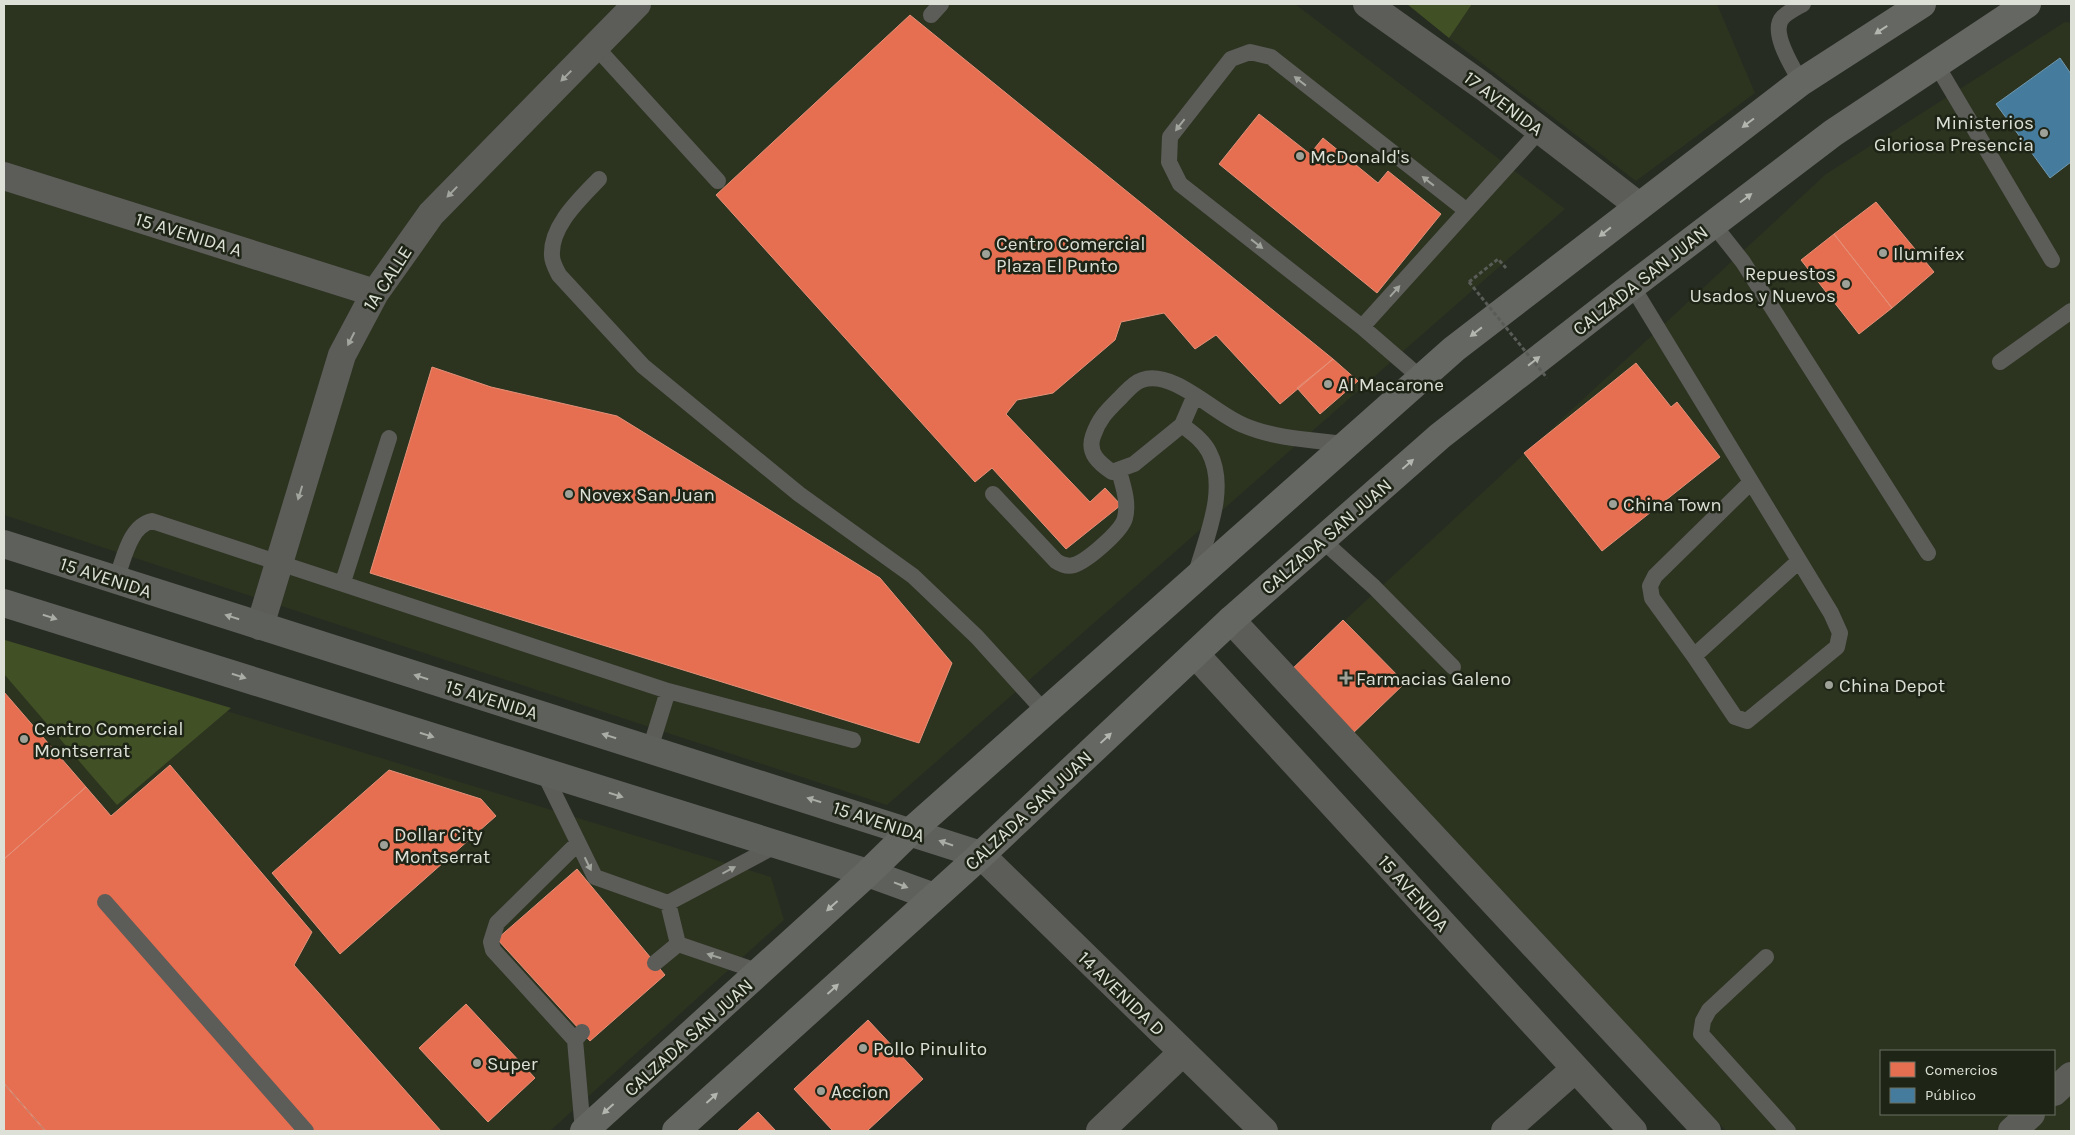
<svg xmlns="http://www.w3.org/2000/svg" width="2075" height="1135" font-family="Karla,sans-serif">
<rect width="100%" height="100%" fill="#272c22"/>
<!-- built -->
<path fill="#2c3420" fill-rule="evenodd" d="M4,4H1295L1565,209L887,805L4,515Z
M1472,4H1717L1755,93L1636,181L1449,38Z
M2065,22L2071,23V1131H1726L1288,673L1826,174ZM1881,1051H2054V1114H1881Z
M4,643L771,877L784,920L550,1131H4Z"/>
<!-- green -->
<path fill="#415025" d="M1407,4H1472L1449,38Z
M5,640L231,708L117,805L4,674Z"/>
<!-- shops -->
<path fill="#e76f51" stroke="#e49179" d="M910,15L1333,359L1280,404L1216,335L1195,349L1164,313L1121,322L1115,340L1053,393L1017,400L1006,414L1090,502L1105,488L1121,505L1066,549L992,468L975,482L716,195Z
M1259,114L1310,154L1323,138L1378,183L1388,171L1441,214L1377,293L1219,164Z
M1876,202L1934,272L1892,308L1834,234Z
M1834,234L1892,308L1859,334L1801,260Z
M1333,359L1358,381L1320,414L1297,388Z
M1636,363L1671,407L1677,402L1720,457L1602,551L1524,453Z
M432,367L491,387L617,416L880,578L952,663L919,743L370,573Z
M1343,620L1405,683L1349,737L1288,673Z
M4,692L86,787L4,859Z
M170,765L312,932L294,965L441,1131H46L4,1083V859L86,787L111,816Z
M389,770L481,799L496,816L340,954L272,873Z
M577,869L665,975L590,1041L497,939Z
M466,1004L535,1078L488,1122L419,1048Z
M868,1020L923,1079L867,1131H833L794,1089Z
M4,1084L45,1131H4Z
M758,1112L776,1131H737Z"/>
<!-- public -->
<path fill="#457b9d" stroke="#7299ae" d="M2060,58L2071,74V162L2050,178L1996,104Z"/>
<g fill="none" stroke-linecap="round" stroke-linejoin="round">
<!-- path -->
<path stroke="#595c57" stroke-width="3" stroke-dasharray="4 2.5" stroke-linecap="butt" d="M1469,282L1498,259L1506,268"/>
<!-- service -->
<path stroke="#5c5d59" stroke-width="16" d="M931,15L941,4
M595,46L718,181
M1936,64L2052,260
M1801,82C1793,68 1769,31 1783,17C1788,12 1796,8 1803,4
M599,179C580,199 550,226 552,256C552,262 556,269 559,275L643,366L799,494L913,576L977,637L1045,712
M1713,224L1743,262L1928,553
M1632,286L1831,613L1840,633L1837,647L1747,721L1735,717L1694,656
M1362,327L1540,130
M2000,362L2071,311
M1421,378L1362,327L1180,184L1169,162L1170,137L1231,59L1250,52L1271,57L1467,211
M1195,395L1182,425L1134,464L1112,472C1099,463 1087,453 1093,436C1099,418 1108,410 1121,397C1127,391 1133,383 1142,380C1173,369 1215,414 1243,425C1275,439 1312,440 1347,444
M1182,425C1192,433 1203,440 1209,452C1229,490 1205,539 1195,577
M1751,482L1655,576L1650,586L1652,598L1694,656L1799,561
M993,494L1056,561C1062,565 1067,567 1074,565C1087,561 1122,531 1125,518C1129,502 1123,486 1119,471
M1322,540L1374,587L1453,667
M116,579C124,560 129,526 152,521L668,691L853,740
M343,582L389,438
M650,749L668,691
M544,773L595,877L668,903L777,845
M105,902L306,1131
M668,903L678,944
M1766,957L1709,1010L1703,1021L1701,1034L1788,1131
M655,963L678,944L760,972
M582,1032L575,1040L583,1131
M575,1040L493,950L491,942L497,923L578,843"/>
<!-- minor -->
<path stroke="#5c5d59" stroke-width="28" d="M4,176L375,293
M1231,620L1707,1131
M260,626L342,355L375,293L431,214L637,4
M1195,654L1633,1131
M981,855L1264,1131
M2054,1092L2071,1076
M1100,1131L1183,1052
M1505,1131L1575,1069
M2012,1131L2031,1114"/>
<!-- tertiary -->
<path stroke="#5c5d59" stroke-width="28" d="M1367,4L1484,87L1639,206"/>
<!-- secondary -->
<path stroke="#5e605c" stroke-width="28" d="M4,544L981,855
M4,603L868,873L934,897"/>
<!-- primary -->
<path stroke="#656763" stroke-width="28" d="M584,1131L868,873L911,831L1454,349L1801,82L1922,4
M676,1131L981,855L1231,620L1440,436L1632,286L1833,133L2027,4"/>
<!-- path-bridge -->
<path stroke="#595c57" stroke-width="3" stroke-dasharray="4 2.5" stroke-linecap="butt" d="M1469,282L1547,378"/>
</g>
<!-- one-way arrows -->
<defs><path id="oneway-solid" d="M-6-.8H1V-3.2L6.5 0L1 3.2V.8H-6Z" transform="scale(1.25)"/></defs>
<g fill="#b2b6ae">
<use href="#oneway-solid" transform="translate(1881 30) rotate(147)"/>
<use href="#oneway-solid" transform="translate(1748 123) rotate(143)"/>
<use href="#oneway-solid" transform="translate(1746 198) rotate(-37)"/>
<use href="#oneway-solid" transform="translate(1605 232) rotate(142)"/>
<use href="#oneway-solid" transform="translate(1476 332) rotate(142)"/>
<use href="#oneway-solid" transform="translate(1534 361) rotate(-38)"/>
<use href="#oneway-solid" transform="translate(1408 464) rotate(-41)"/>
<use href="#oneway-solid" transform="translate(1106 738) rotate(-43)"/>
<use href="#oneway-solid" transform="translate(832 906) rotate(138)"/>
<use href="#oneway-solid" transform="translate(833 989) rotate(-42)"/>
<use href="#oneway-solid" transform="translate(712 1098) rotate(-42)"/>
<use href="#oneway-solid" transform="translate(608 1109) rotate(138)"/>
</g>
<g fill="#a2a59e">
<use href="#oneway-solid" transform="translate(566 76) rotate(135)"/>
<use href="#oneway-solid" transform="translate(1300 81) rotate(-142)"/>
<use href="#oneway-solid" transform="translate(1180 125) rotate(128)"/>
<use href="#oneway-solid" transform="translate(1428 181) rotate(-142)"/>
<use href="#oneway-solid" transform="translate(452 192) rotate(134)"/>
<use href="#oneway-solid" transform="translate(1257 244) rotate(38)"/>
<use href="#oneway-solid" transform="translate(1395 291) rotate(-48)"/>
<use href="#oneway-solid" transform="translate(351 339) rotate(117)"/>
<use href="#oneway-solid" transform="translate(300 493) rotate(107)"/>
<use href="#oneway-solid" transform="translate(588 864) rotate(64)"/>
<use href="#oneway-solid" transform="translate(729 870) rotate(-28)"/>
<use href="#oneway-solid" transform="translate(714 956) rotate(-162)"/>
</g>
<g fill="#aaada5">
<use href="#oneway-solid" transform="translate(50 617) rotate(17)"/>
<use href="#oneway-solid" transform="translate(232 617) rotate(-162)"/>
<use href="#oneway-solid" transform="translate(239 676) rotate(17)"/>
<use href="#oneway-solid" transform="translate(421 677) rotate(-163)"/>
<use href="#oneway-solid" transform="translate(427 735) rotate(18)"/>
<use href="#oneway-solid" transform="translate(609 736) rotate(-163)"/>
<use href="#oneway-solid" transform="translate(616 795) rotate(17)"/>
<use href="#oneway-solid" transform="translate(814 800) rotate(-163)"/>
<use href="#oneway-solid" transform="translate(946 843) rotate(-161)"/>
<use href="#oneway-solid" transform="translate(901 885) rotate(21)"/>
</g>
<!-- markers -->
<g fill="#9da197" stroke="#1f2516" stroke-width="2">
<circle cx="2044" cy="133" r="5"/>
<circle cx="1300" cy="156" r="5"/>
<circle cx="1883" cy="253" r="5"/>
<circle cx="986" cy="254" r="5"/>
<circle cx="1846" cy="284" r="5"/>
<circle cx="1328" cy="384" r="5"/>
<circle cx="569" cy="494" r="5"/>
<circle cx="1613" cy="504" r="5"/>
<path d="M1343.5 670.5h5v5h5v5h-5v5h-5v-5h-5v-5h5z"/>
<circle cx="1829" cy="685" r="5"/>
<circle cx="24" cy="739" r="5"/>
<circle cx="384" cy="845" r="5"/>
<circle cx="863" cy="1048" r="5"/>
<circle cx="477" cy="1063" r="5"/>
<circle cx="821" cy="1091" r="5"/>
</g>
<g text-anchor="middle" stroke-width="5" stroke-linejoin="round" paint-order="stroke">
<!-- street labels -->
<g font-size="19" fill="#dce0d6" stroke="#1f2516">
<text transform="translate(1504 103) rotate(37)" y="7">17 AVENIDA</text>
<text transform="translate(189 234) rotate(17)" y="7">15 AVENIDA A</text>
<text transform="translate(387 278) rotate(-57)" y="7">1A CALLE</text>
<text transform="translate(1640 280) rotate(-38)" y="7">CALZADA SAN JUAN</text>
<text transform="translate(1326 536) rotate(-41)" y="7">CALZADA SAN JUAN</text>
<text transform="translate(106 577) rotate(18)" y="7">15 AVENIDA</text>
<text transform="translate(492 699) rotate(17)" y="7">15 AVENIDA</text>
<text transform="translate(1028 810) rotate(-43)" y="7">CALZADA SAN JUAN</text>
<text transform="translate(879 821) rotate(18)" y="7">15 AVENIDA</text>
<text transform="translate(1414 893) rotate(48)" y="7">15 AVENIDA</text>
<text transform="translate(1122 993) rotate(44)" y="7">14 AVENIDA D</text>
<text transform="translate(688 1037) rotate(-42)" y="7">CALZADA SAN JUAN</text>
</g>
<!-- poi labels -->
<g font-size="19" fill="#dce0d6" stroke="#1f2516" text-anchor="start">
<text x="2034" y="129" text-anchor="end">Ministerios<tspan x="2034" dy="22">Gloriosa Presencia</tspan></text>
<text x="1310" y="163">McDonald's</text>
<text x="996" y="250">Centro Comercial<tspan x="996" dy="22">Plaza El Punto</tspan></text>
<text x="1893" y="260">Ilumifex</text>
<text x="1836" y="280" text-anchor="end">Repuestos<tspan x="1836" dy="22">Usados y Nuevos</tspan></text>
<text x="1338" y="391">Al Macarone</text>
<text x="579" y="501">Novex San Juan</text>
<text x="1623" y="511">China Town</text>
<text x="1356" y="685">Farmacias Galeno</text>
<text x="1839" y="692">China Depot</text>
<text x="34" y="735">Centro Comercial<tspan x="34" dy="22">Montserrat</tspan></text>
<text x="394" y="841">Dollar City<tspan x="394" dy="22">Montserrat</tspan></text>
<text x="873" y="1055">Pollo Pinulito</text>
<text x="487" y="1070">Super</text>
<text x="831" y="1098">Accion</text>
</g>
</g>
<!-- border -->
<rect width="2075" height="1135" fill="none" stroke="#dce0d6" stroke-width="10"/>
<!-- legend -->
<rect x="1880" y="1050" width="175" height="65" fill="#1f2516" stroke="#6b7063"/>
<rect x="1890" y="1062" width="25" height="15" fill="#e76f51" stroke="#6b7063"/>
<text x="1925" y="1075" font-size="15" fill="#dce0d6">Comercios</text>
<rect x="1890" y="1088" width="25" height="15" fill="#457b9d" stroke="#6b7063"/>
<text x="1925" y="1100" font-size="15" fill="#dce0d6">Público</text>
</svg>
